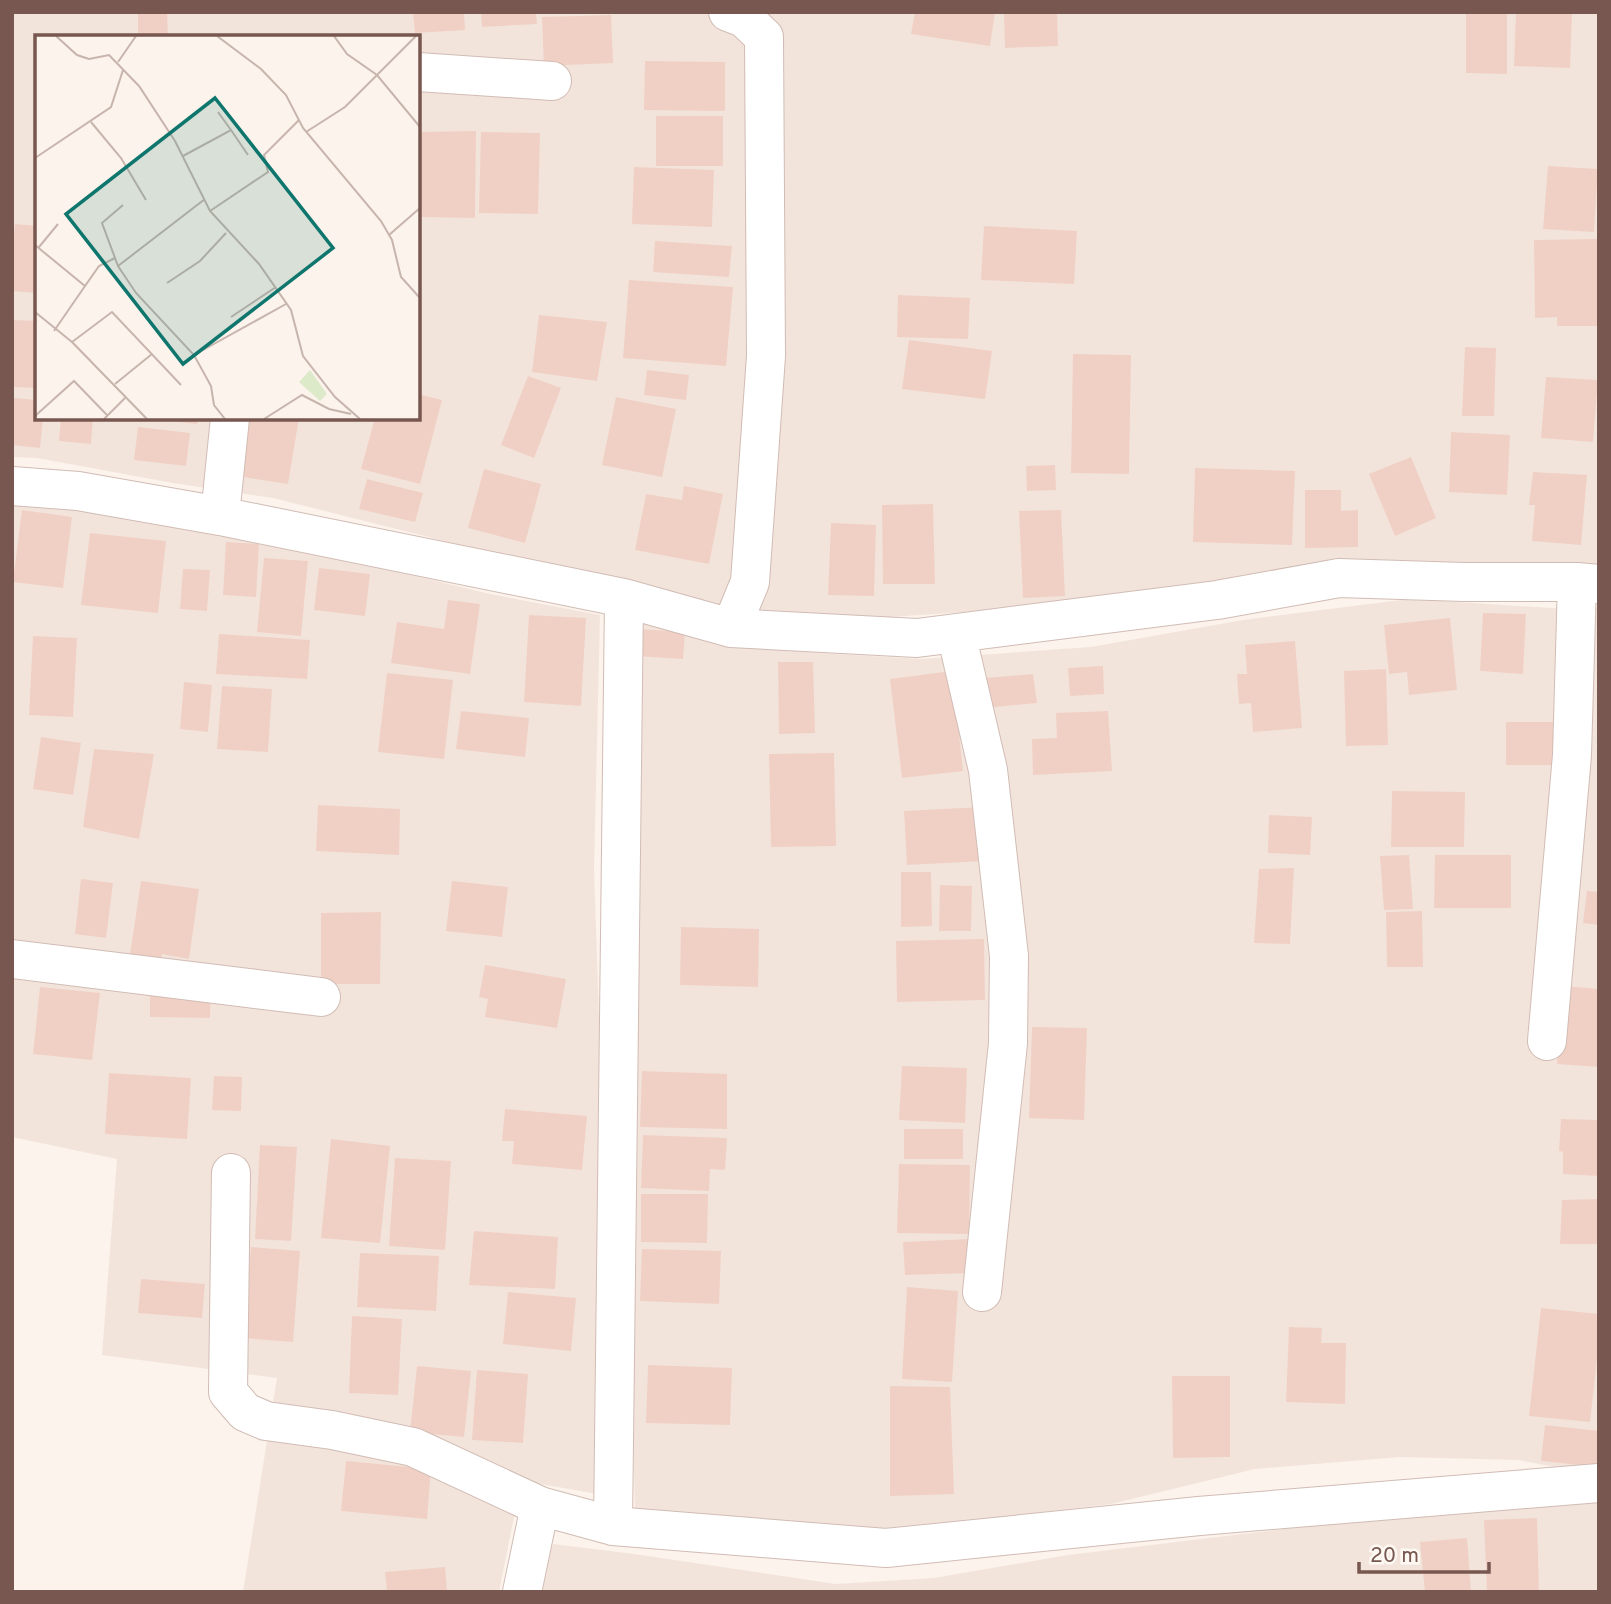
<svg xmlns="http://www.w3.org/2000/svg" width="1611" height="1604" font-family="Overpass,sans-serif">
<rect width="100%" height="100%" fill="#fcf3ec"/>
<!-- residential -->
<path fill="#f3e4db" fill-rule="evenodd" d="M12,12H1599V570L845,620L720,606L572,573L273,498L173,483L37,458L12,457ZM37,37H418V418H37Z
M12,501L132,513L292,546L490,594L600,615L594,869L601,1079L597,1494L524,1481L516,1507L499,1592H243L277,1378L102,1355L117,1159L12,1137Z
M1409,599L1567,609L1599,608V1471L1585,1473L1519,1460L1400,1457L1255,1469L1111,1504L890,1530L635,1510L631,1350L630,616L820,653L922,659L1091,647L1243,620Z
M1599,1502V1592H538L553,1544L634,1554L836,1584L934,1578L1068,1555L1375,1518L1529,1504Z"/>
<!-- building -->
<path fill="#f0d0c5" d="M138,12H167L168,37H138Z
M413,12H464L465,30L415,33Z
M481,12H536L537,24L482,27Z
M915,12H995L990,46L911,34Z
M1004,12H1057L1058,46L1005,48Z
M1466,12H1507V74L1466,73Z
M1516,12H1572L1570,68L1514,66Z
M611,15L613,63L544,66L542,17Z
M645,61L725,62V111L644,110Z
M656,116H723V166H656Z
M476,131L475,218L418,217L421,132Z
M481,132L540,133L538,214L479,213Z
M1548,166L1598,169L1594,232L1543,229Z
M634,167L714,170L712,227L632,224Z
M15,224L37,226V293L12,291V259Z
M984,226L1077,231L1074,284L981,280Z
M1597,239L1599,326H1557V317L1535,318L1534,240Z
M655,241L732,246L729,277L653,272Z
M629,280L733,287L726,366L623,358Z
M898,295L970,298L968,339L897,337Z
M539,315L607,322L597,381L532,372Z
M13,320L37,321V388L12,387Z
M909,340L992,351L985,399L902,389Z
M1465,347L1496,348L1494,416H1462Z
M1073,354L1131,355L1129,474L1071,473Z
M647,370L689,375L686,400L644,395Z
M528,376L561,388L534,458L501,445Z
M1546,377L1598,380L1593,442L1541,438Z
M418,394L442,400L420,484L361,469L375,418H418Z
M616,397L676,409L662,477L602,465Z
M13,398L37,400V418H43L40,448L12,445Z
M61,418H93L91,444L59,441Z
M161,418H198L197,424L161,420Z
M239,418H299L288,484L231,475Z
M138,427L190,433L186,466L134,460Z
M1451,432L1510,435L1507,495L1449,492Z
M1411,457L1436,518L1395,536L1369,474Z
M1055,465L1056,490L1027,491L1026,466Z
M1195,468L1295,471L1292,545L1193,542Z
M484,469L541,484L525,543L468,528Z
M1533,472L1587,475L1581,545L1532,541L1535,505H1529Z
M367,479L423,493L415,522L359,509Z
M684,486L723,494L709,564L635,550L646,494L682,500Z
M1305,490H1341V511L1358,510V547L1305,548Z
M933,504L935,584H883L882,505Z
M22,510L72,517L63,588L13,582Z
M1061,510L1065,596L1023,598L1019,511Z
M831,523L876,525L874,596L828,595Z
M90,533L166,541L158,613L81,605Z
M226,542L259,544L256,597L223,595Z
M264,558L308,561L301,636L257,632Z
M319,568L370,574L365,616L314,610Z
M183,569L210,570L207,611L180,609Z
M448,600L480,604L470,674L391,663L397,622L444,629Z
M1483,613L1526,614L1523,674L1480,671Z
M529,615L586,618L581,706L524,702Z
M1450,618L1457,690L1409,695L1407,672L1389,674L1384,625Z
M638,629L685,632L683,659L636,656Z
M219,634L310,640L307,679L216,674Z
M33,636L77,638L73,717L29,715Z
M1295,641L1302,728L1253,732L1251,703L1239,704L1237,674H1247L1245,645Z
M778,662H813L815,733L779,734Z
M1103,666L1104,694L1070,696L1068,668Z
M1386,669L1388,745L1346,746L1344,671Z
M952,671L963,771L902,778L890,679Z
M387,673L453,680L444,759L378,752Z
M1033,674L1037,703L975,709L973,679Z
M184,682L212,685L208,732L180,729Z
M222,686L272,689L268,752L217,749Z
M461,711L529,718L525,757L456,749Z
M1108,711L1112,771L1033,775L1032,739L1057,738L1056,713Z
M1506,722H1561V765H1506Z
M41,737L81,743L73,795L33,789Z
M94,749L154,754L139,839L83,827Z
M834,753L836,846L771,847L769,754Z
M1392,791L1465,792L1464,847H1391Z
M318,805L400,809L399,855L316,851Z
M981,807L984,861L907,865L904,811Z
M1269,815L1312,817L1310,855L1268,853Z
M1409,855L1413,909L1384,910L1380,856Z
M1435,855H1511V908H1434Z
M1294,868L1290,944L1254,943L1259,869Z
M901,872H931L932,926L901,927Z
M81,879L113,883L106,938L75,934Z
M141,881L199,889L189,959L162,954L160,965L129,961Z
M452,881L508,887L502,937L446,931Z
M940,885L972,886L971,931H939Z
M1587,891L1599,892V925L1583,923Z
M1422,911L1423,967H1387L1386,912Z
M381,912L380,984H321V913Z
M681,927L759,929L758,987L680,985Z
M984,939L985,1000L897,1002L896,941Z
M485,965L566,979L557,1028L485,1017L488,999L479,997Z
M150,986L211,987L210,1018L150,1017Z
M1564,986L1599,989V1067L1557,1064Z
M40,987L100,993L92,1060L33,1054Z
M1032,1027L1087,1028L1084,1120L1029,1118Z
M902,1066L967,1068L965,1123L899,1120Z
M642,1071L727,1074V1129L640,1127Z
M109,1073L191,1078L187,1139L105,1134Z
M214,1076L242,1077L241,1111L212,1110Z
M505,1109L587,1116L582,1170L512,1164L514,1141H502Z
M1561,1119L1599,1120V1176L1563,1174V1152L1559,1151Z
M904,1129H963V1159H904Z
M643,1135L727,1138L725,1170L710,1169L709,1191L641,1188Z
M331,1139L390,1146L380,1243L321,1238Z
M260,1145L297,1147L291,1241L255,1239Z
M395,1158L451,1161L445,1250L389,1246Z
M899,1164L970,1165L969,1234L897,1233Z
M641,1194H708L707,1243L641,1242Z
M1599,1199V1244H1560L1562,1200Z
M474,1231L558,1237L555,1289L469,1285Z
M970,1239L971,1273L905,1275L903,1242Z
M251,1247L300,1251L293,1342L243,1338Z
M642,1249L721,1251L719,1304L640,1301Z
M360,1253L439,1256L436,1311L357,1307Z
M141,1279L205,1284L202,1318L138,1313Z
M907,1287L958,1291L952,1382L902,1379Z
M508,1292L576,1298L571,1351L503,1344Z
M1541,1308L1599,1314V1342L1590,1422L1529,1416Z
M352,1316L402,1319L398,1395L349,1393Z
M1289,1327L1322,1328L1321,1343H1346L1345,1404L1286,1402Z
M648,1365L732,1368L730,1425L646,1423Z
M417,1366L471,1371L464,1437L410,1432Z
M477,1370L528,1374L523,1443L472,1440Z
M1172,1376H1230V1457L1173,1458Z
M890,1386L950,1387L954,1494L890,1496Z
M1545,1425L1599,1431V1467L1541,1461Z
M346,1461L431,1469L427,1519L341,1511Z
M1537,1518L1539,1592H1487L1484,1520Z
M1467,1538L1471,1592H1425L1420,1542Z
M445,1567L447,1592H387L385,1572Z"/>
<g fill="none" stroke-linecap="round" stroke-linejoin="round">
<!-- minor casing -->
<g stroke="#d1bcb4" stroke-width="40">
<path id="minor" d="M728,12L744,18L764,37L766,356L750,582L731,628
M418,72L552,81
M12,486L78,491L220,516L624,598L731,628L917,638L1217,600L1339,578L1464,582H1577L1599,584
M220,516L230,418
M956,633L988,770L1009,956L1008,1043L982,1292
M12,959L321,997
M1547,1041L1572,755L1577,582
M231,1173L228,1392L245,1412L266,1421L332,1430L413,1447L540,1506L613,1526L886,1548L1199,1516L1599,1483
M613,1526L624,598
M522,1592L540,1506"/>
</g>
<!-- minor -->
<use href="#minor" stroke="#fff" stroke-width="38"/>
</g>
<!-- overview -->
<g transform="translate(35 35)">
<rect width="385" height="385" fill="#fcf3ec"/>
<path d="M275,335L292,359L285,366L264,347Z" fill="#dceaca"/>
<path fill="none" stroke="#c7b5ad" stroke-width="2" d="M21,1L42,20L54,24L74,20L104,51L140,106L175,176L224,229L256,275L268,321L300,362L325,384M182,1L226,34L251,60L268,93L346,186L357,205L366,242L385,263M299,1L312,19L342,40L385,92M83,27L101,1M183,77L196,95M56,87L86,123L111,165M271,97L310,72L381,1M148,121L196,95L213,120M0,123L76,72L88,35M88,170L67,188L83,231L101,258L159,320L176,351L179,370L190,384M175,176L233,137L229,120L264,85M354,200L385,173M0,210L50,251L64,231L80,223M4,212L23,189M83,231L170,164M132,248L165,226L191,198M0,277L37,307M196,282L241,252M19,296L50,251M159,320L251,269M80,349L117,319M0,381L39,346L72,380M69,384L90,363M112,384L37,307L77,277L146,350M229,384L267,360L294,374L316,379"/>
<path fill="#0f766e" fill-opacity="0.15" stroke="#0f766e" stroke-width="3.5" d="M180,63L298,213L148,329L31,179Z"/>
<rect width="385" height="385" fill="none" stroke="#77574f" stroke-width="3.5"/>
</g>
<!-- border -->
<rect width="1611" height="1604" fill="none" stroke="#77574f" stroke-width="28"/>
<!-- scale -->
<path d="M1359 1562v10h130v-10" fill="none" stroke="#77574f" stroke-width="3.5"/>
<text x="1370" y="1562" font-size="21" fill="#77574f" stroke="#fef8f3" stroke-width="5" paint-order="stroke">20 m</text>
</svg>
